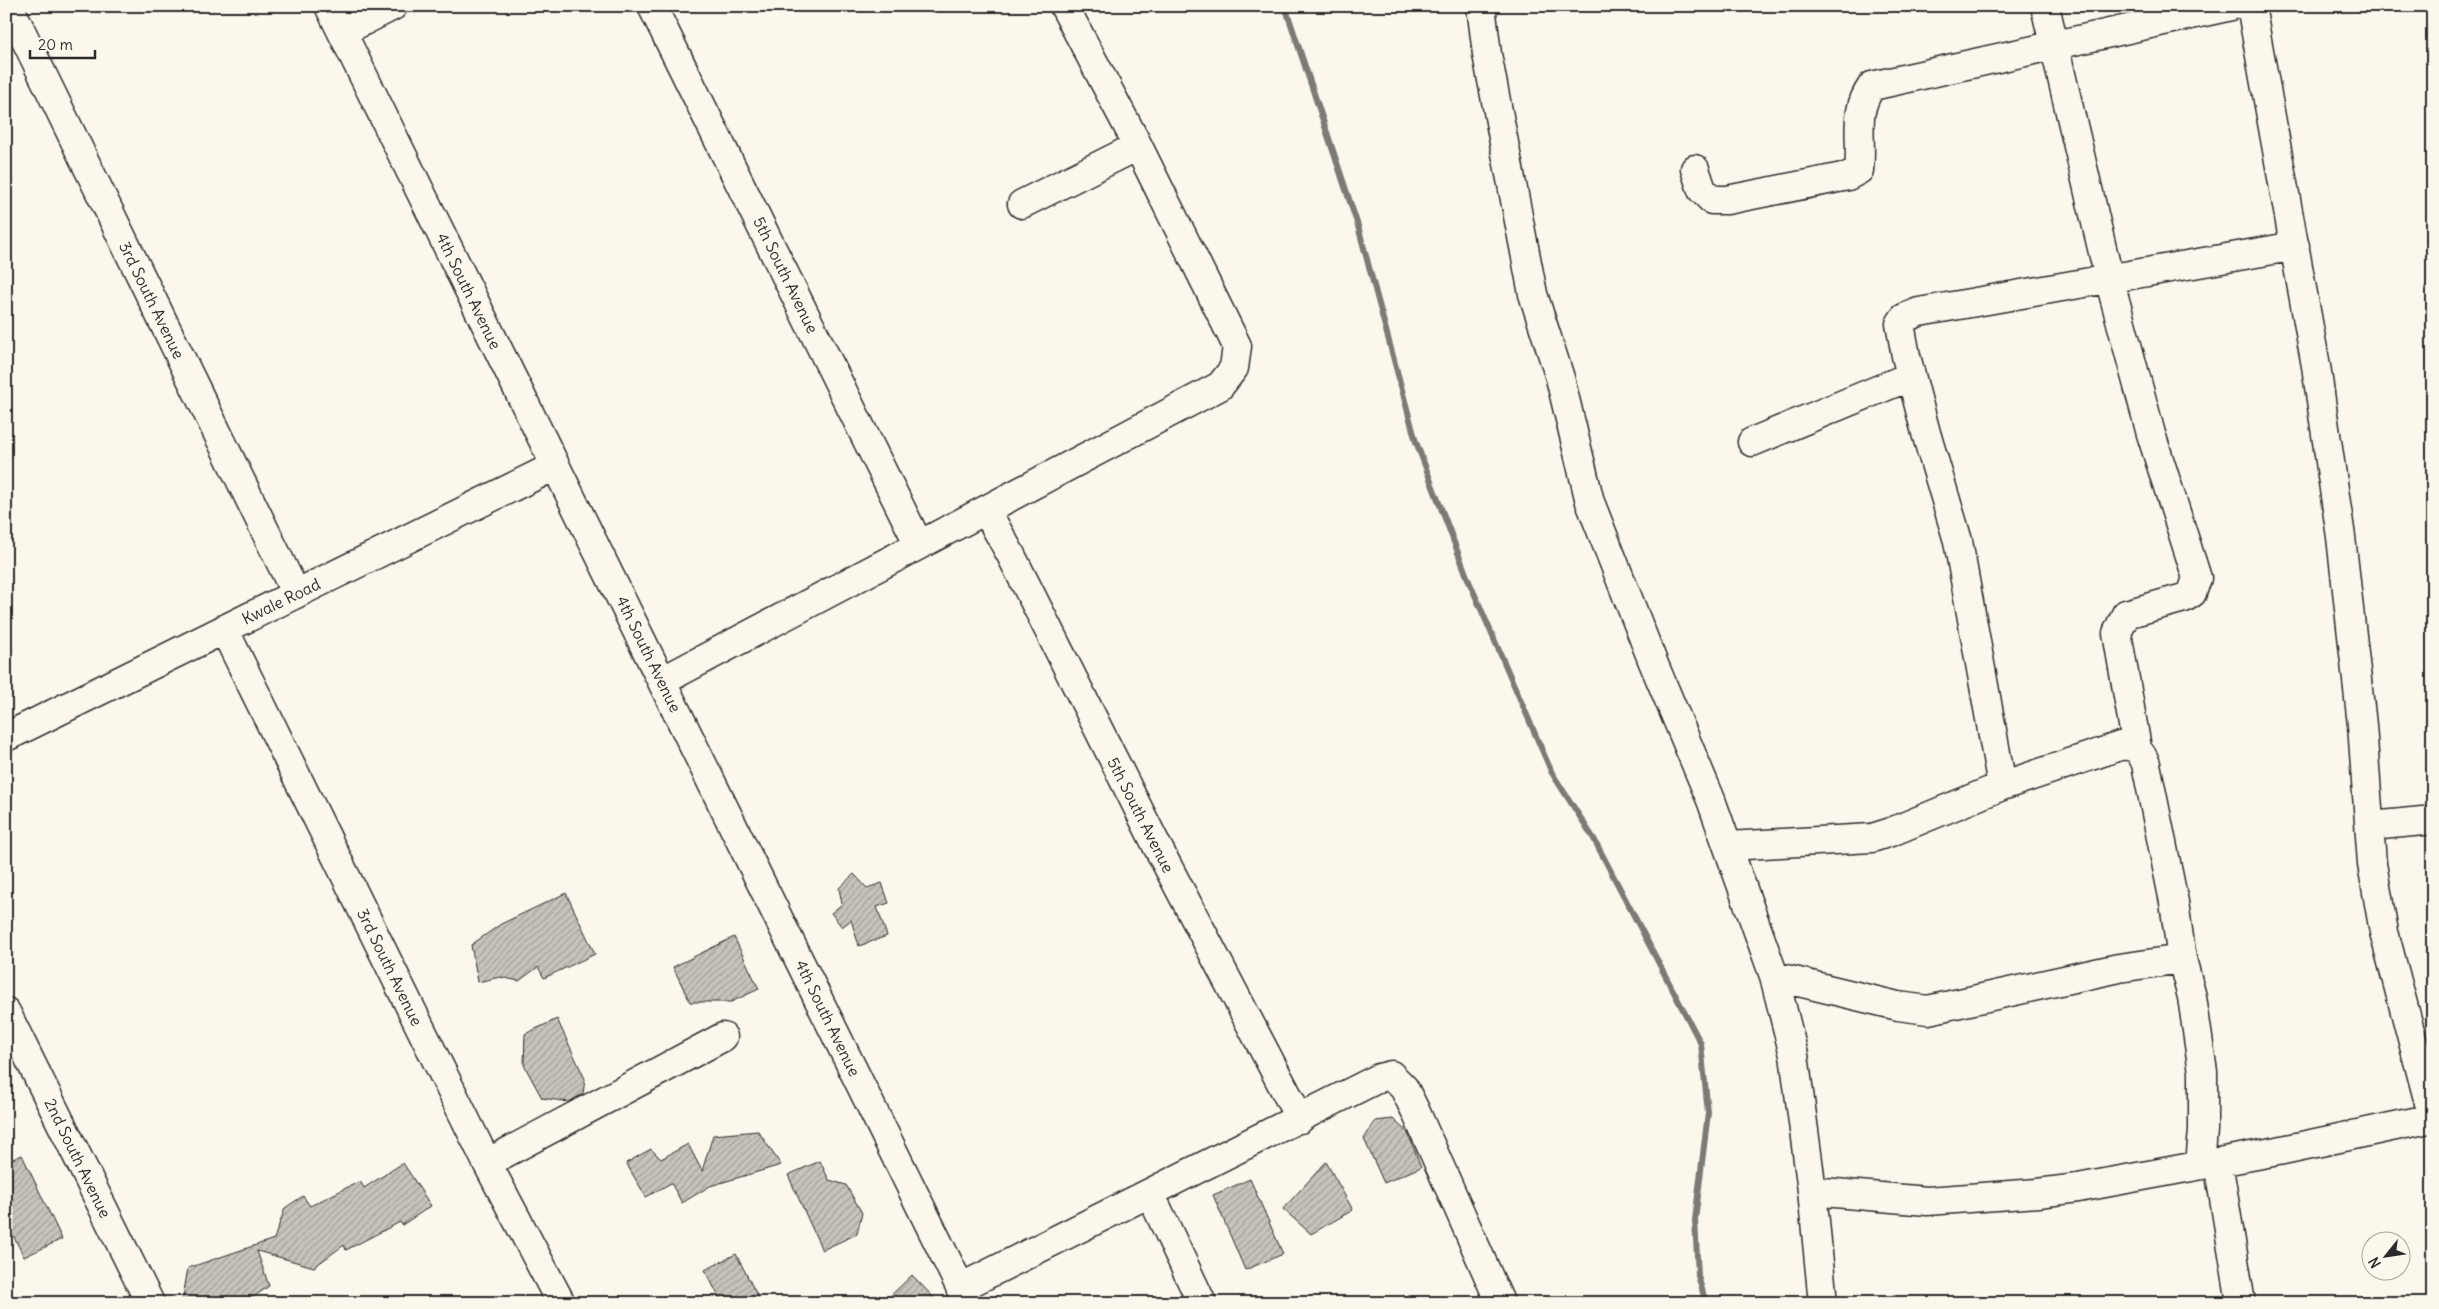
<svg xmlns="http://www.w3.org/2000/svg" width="2439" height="1309" font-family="Delius,sans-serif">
<defs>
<pattern id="building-hatch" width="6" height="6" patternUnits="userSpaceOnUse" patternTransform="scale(1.25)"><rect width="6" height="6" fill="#c7c4bc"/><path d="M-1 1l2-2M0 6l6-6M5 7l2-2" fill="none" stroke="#a29f99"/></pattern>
</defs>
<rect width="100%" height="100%" fill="#fbf7ec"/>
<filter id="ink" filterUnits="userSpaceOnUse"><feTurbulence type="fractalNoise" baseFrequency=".02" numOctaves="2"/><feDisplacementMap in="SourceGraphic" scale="10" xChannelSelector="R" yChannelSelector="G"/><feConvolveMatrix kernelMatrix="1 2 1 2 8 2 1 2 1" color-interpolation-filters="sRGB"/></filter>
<g filter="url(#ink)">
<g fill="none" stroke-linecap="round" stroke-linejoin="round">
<!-- stream -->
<path stroke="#7b7a75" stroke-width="6" d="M1285,6L1358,226L1416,442L1468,579L1552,773L1594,839L1701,1044L1708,1113L1695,1220L1698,1276L1706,1303"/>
</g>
<!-- building -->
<path fill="url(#building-hatch)" stroke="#2b2b2b" d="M854,874L867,888L882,883L889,903L877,907L887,936L859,946L851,920L842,927L831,913L842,904L839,888Z
M566,893L595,954L544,978L538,967L519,981L500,977L478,982L471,945L501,924Z
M734,937L759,989L731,1002H690L673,967Z
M557,1019L585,1079L583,1094L569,1102L542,1098L524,1065L525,1034Z
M1393,1119L1408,1133L1421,1167L1384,1183L1364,1139L1375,1121Z
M758,1131L781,1165L710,1186L682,1203L671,1183L646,1197L626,1163L651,1149L661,1159L688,1144L702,1171L713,1135Z
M22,1155L62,1239L24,1257L6,1221V1162Z
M820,1161L829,1180L846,1185L862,1213L857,1234L822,1250L788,1175Z
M1326,1162L1353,1210L1311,1234L1283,1209Z
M403,1163L431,1206L402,1225L400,1222L346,1250L344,1245L314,1267L257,1251L269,1286L245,1303H182L188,1268L274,1239L285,1208L303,1196L310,1206L360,1181L364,1188Z
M1250,1179L1283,1254L1245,1270L1213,1195Z
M736,1254L761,1303H722L705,1270Z
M912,1275L939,1303H883Z"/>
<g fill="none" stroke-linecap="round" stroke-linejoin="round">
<!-- minor casing -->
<g stroke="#2b2b2b" stroke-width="31">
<path id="minor" d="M9,6L296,594
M329,6L968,1303
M652,6L919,545
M1481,6L1487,54L1533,294L1560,378L1590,502L1653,662L1711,800L1774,976L1794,1055L1812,1191L1823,1303
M2045,6L2109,278L2151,434L2197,578L2192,593L2184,598L2126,614L2117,633L2137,748
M2251,6L2316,366L2341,537L2362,725L2372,864L2384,932L2433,1118
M342,32L393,6
M1695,169L1702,190L1712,200H1727L1848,176L1859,170C1863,140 1852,113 1872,86L2231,6
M1022,204L1138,146
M1752,442L1911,376
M986,510L1011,555L1156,844L1300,1119
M224,629L487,1163L561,1303
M662,681L1220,386L1234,368L1237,346L1135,140L1064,6
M6,737L555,466
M2002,786L1958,541L1926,433L1906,356L1900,324L1904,318L1919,312L2295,246
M2371,826L2433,820
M1728,846L1872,838L1891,832L2002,786L2120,746C2135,744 2141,751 2146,764L2174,902L2182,959L2192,997L2203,1072V1130L2200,1165
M1774,976L1898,1006L1928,1010L2119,968L2182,959
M6,1012L150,1303
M2218,1162L2241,1303
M487,1163L723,1037
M1812,1191L1927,1201L2038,1193L2078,1188L2278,1151L2433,1118
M1150,1193L1202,1303
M960,1288L1379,1078L1391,1075L1404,1088L1415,1110L1499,1300"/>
</g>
<!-- minor -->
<use href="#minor" stroke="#fbf7ec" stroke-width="28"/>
</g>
</g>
<g text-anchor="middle" stroke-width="4" stroke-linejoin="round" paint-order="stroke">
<!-- street labels -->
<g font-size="16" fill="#2b2b2b" stroke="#fbf7ec">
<text transform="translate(786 275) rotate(64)" y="6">5th South Avenue</text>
<text transform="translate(469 291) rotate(64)" y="6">4th South Avenue</text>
<text transform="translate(152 300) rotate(64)" y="6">3rd South Avenue</text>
<text transform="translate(281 601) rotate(-26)" y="6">Kwale Road</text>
<text transform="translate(649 654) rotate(64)" y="6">4th South Avenue</text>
<text transform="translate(1141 815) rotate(63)" y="6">5th South Avenue</text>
<text transform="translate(390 967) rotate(64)" y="6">3rd South Avenue</text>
<text transform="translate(828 1018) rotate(64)" y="6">4th South Avenue</text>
<text transform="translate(78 1158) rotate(64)" y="6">2nd South Avenue</text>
</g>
</g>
<!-- margin -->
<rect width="2439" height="1309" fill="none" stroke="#fbf7ec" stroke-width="25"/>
<rect x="12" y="12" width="2414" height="1284" fill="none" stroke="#2b2b2b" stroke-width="2" filter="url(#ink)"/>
<!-- north arrow -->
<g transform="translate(2386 1256) rotate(240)"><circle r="24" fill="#fbf7ec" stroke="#a8a59f"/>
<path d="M0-4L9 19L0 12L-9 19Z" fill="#2b2b2b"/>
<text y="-8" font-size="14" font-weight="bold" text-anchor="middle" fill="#2b2b2b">N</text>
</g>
<!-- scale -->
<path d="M30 50v8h65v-8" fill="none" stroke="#2b2b2b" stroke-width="2.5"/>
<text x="38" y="50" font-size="15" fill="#2b2b2b" stroke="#fbf7ec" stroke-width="4" paint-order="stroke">20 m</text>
</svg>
